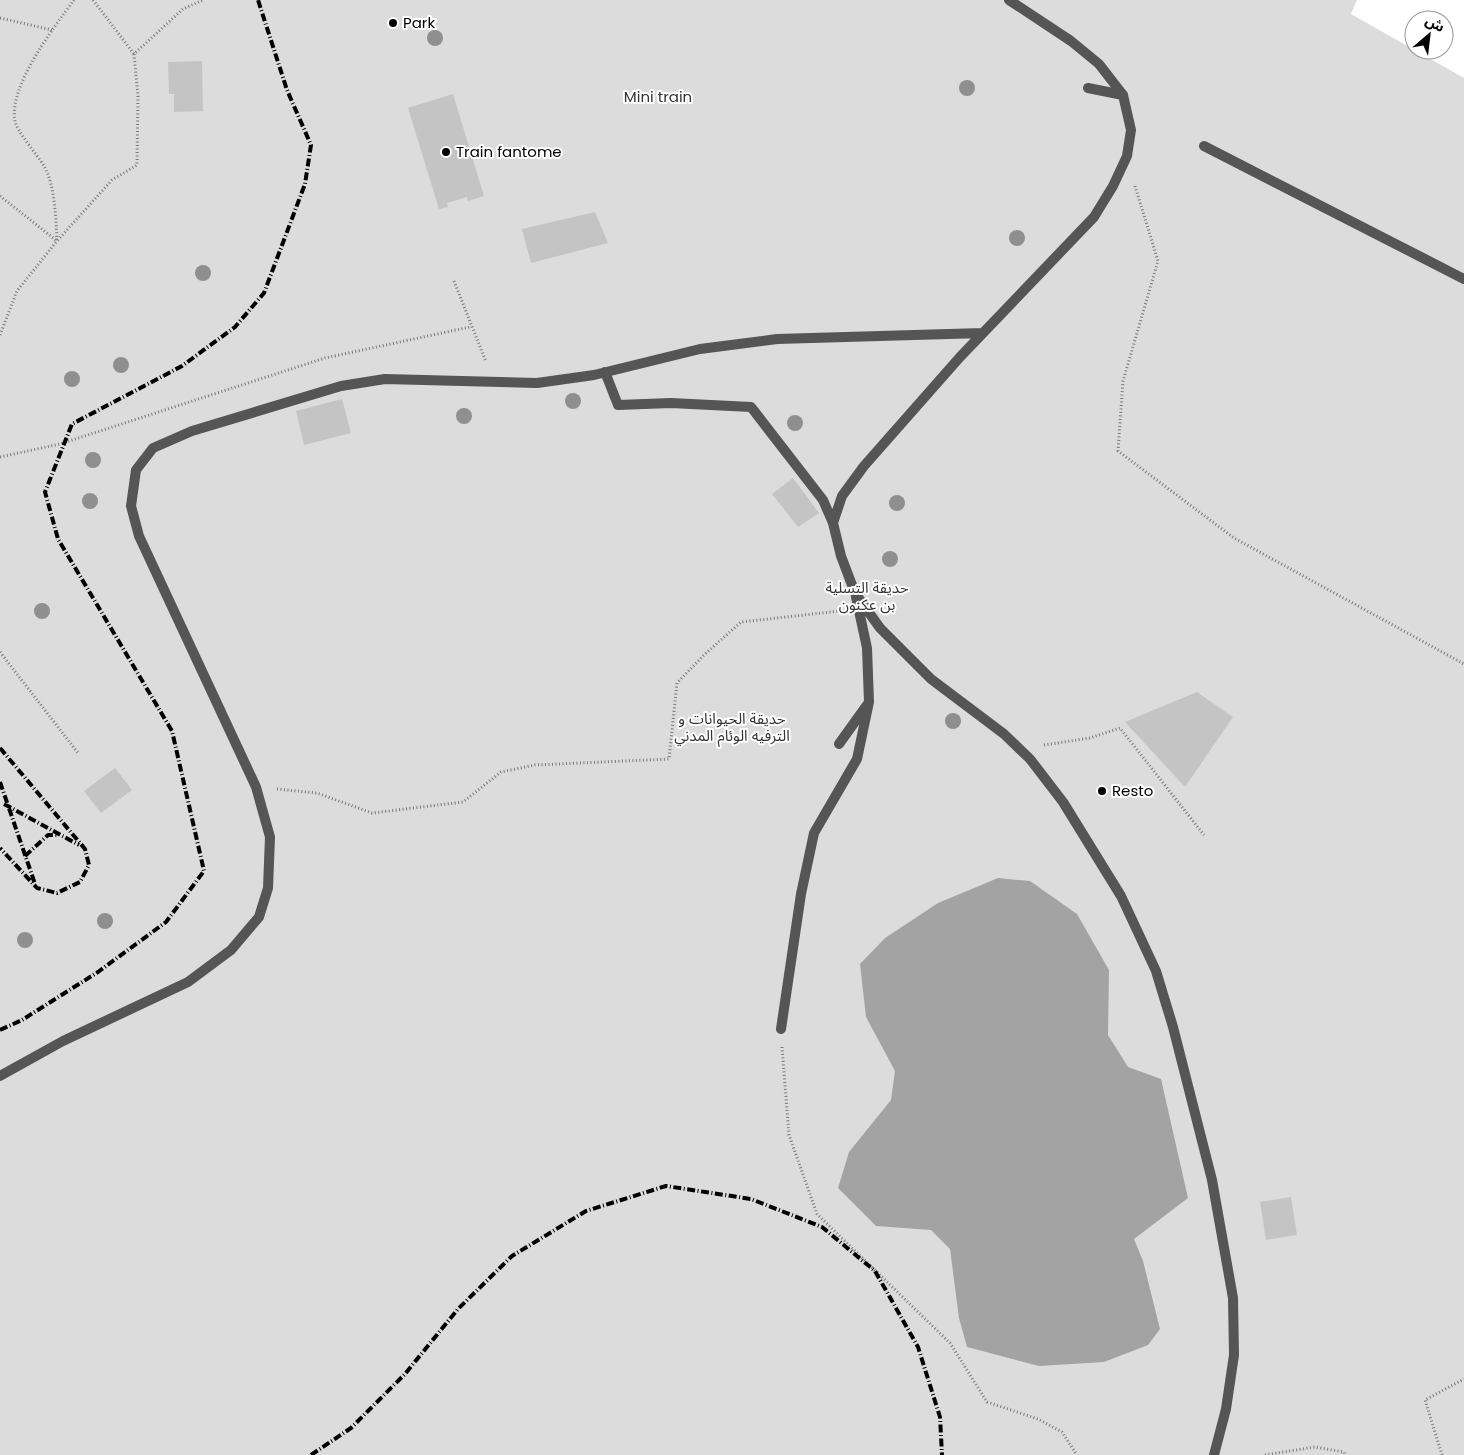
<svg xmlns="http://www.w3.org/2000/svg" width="1464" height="1455" font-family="Poppins,'Noto Sans Arabic',sans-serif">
<rect width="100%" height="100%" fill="#fff"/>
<!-- green -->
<path fill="#dcdcdc" d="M0,0H1357L1351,14L1464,78V1455H0Z"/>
<!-- water -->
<path fill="#a3a3a3" d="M998,878L1030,881L1077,914L1109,970L1108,1035L1128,1067L1161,1079L1188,1198L1134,1239L1143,1261L1160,1329L1148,1345L1104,1362L1039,1366L967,1347L959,1318L950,1249L931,1230L876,1226L838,1188L849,1152L891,1100L895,1071L866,1017L860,964L885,938L938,903Z"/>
<!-- building -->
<path fill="#c4c4c4" d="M202,61L203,111L174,112V94H169L168,62Z
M453,94L484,196L468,201L467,197L447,203L448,207L439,209L408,108Z
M595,212L608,243L531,263L522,229Z
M342,399L351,433L304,445L296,411Z
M793,478L819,513L798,527L772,494Z
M1197,692L1233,717L1185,787L1125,722Z
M115,768L132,790L101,813L84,791Z
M1291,1197L1297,1235L1266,1240L1260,1202Z"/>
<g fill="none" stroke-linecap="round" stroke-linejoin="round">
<!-- path -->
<path stroke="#777" stroke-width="3" stroke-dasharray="1 2.5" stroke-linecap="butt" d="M93,0L134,54
M0,18L52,30
M1135,186L1158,261L1123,381L1118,451L1234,538L1464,664
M0,196L57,241L112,180L137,165L138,96L134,54L183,9L203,0
M454,281L486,362
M0,335L17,291L57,241C56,219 55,185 44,166C38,156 16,130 15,121C8,87 54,27 74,0
M0,457L60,444L325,358L470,327
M0,652L78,753
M1044,745L1090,738L1120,728L1204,835
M277,789L317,793L372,813L463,802L501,772L535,765L669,759L677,683L704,655L741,622L840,611
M782,1047L789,1135L817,1214L950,1343L987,1402L1038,1419L1062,1432L1077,1455
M1265,1455L1315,1447L1344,1452L1345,1455
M1442,1455L1425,1400L1464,1379"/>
<!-- lane -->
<path stroke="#555" stroke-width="10" d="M1009,0L1071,41L1099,64L1123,95L1131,130L1127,156L1113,186L1094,217L960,357L864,466L842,496L833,523L841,556L855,593L880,628L931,679L1004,734L1030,759L1063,802L1121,896L1156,971L1173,1027L1212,1180L1233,1298L1234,1355L1226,1409L1214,1455
M1204,146L1464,279
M605,372L618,405L671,403L751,407L823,500L833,523
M839,744L867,705
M781,1029L801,894L814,833L857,759L869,702L867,648L856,597
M0,1076L63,1041L188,982L231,950L259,917L268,888L270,837L256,787L139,536L131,506L136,470L153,448L192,431L341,386L385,379L537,383L594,375L700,349L777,339L983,333"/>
<!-- street -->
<path stroke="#555" stroke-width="10" d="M1088,88L1123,95"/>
<!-- rail -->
<path stroke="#000" stroke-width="4" stroke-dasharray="8 2.5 1 2.5" stroke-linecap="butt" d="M0,748L85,849L89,865L80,882L57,893L37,888L0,848
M0,782L35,884
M4,804L79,845
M25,856L48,835H59
M0,1030L22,1020L98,972L166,922L204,871L172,731L58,539L45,492L72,424L182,366L235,327L264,293L305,184L311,145L287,90L258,0
M311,1455L351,1428L405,1374L458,1309L512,1256L586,1211L666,1186L751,1199L822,1227L875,1271L918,1347L940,1417L942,1455"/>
</g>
<!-- trees -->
<g fill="#8f8f8f">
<circle cx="435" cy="38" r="8"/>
<circle cx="967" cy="88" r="8"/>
<circle cx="1017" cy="238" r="8"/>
<circle cx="203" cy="273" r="8"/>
<circle cx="121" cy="365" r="8"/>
<circle cx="72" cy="379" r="8"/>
<circle cx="573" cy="401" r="8"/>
<circle cx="464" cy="416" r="8"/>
<circle cx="795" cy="423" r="8"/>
<circle cx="93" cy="460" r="8"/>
<circle cx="90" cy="501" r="8"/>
<circle cx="897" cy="503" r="8"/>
<circle cx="890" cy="559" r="8"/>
<circle cx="42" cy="611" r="8"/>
<circle cx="953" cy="721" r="8"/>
<circle cx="105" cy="921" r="8"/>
<circle cx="25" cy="940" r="8"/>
</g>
<!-- markers -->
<g fill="#000" stroke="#fff" stroke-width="2">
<circle cx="393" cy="23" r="5"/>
<circle cx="446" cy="152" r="5"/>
<circle cx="1102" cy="791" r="5"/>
</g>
<g text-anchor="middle" stroke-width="4" stroke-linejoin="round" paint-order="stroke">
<!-- poi labels -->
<g font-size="15" fill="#000" stroke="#fff" text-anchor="start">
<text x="403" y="28">Park</text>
<text x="456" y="157">Train fantome</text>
<text x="1112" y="796">Resto</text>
</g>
<!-- park labels -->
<g font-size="15" fill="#333" stroke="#fff">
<text x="658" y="102">Mini train</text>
<text x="867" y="593">حديقة التسلية<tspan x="867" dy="17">بن عكنون</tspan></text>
<text x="732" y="724">حديقة الحيوانات و<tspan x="732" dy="17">الترفيه الوئام المدني</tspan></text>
</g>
</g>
<!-- north arrow -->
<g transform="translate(1429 35) rotate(28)"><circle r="24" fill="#ffffff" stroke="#999999"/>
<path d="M0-4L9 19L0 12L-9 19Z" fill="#000000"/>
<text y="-8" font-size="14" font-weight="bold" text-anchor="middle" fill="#000000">ش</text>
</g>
</svg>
